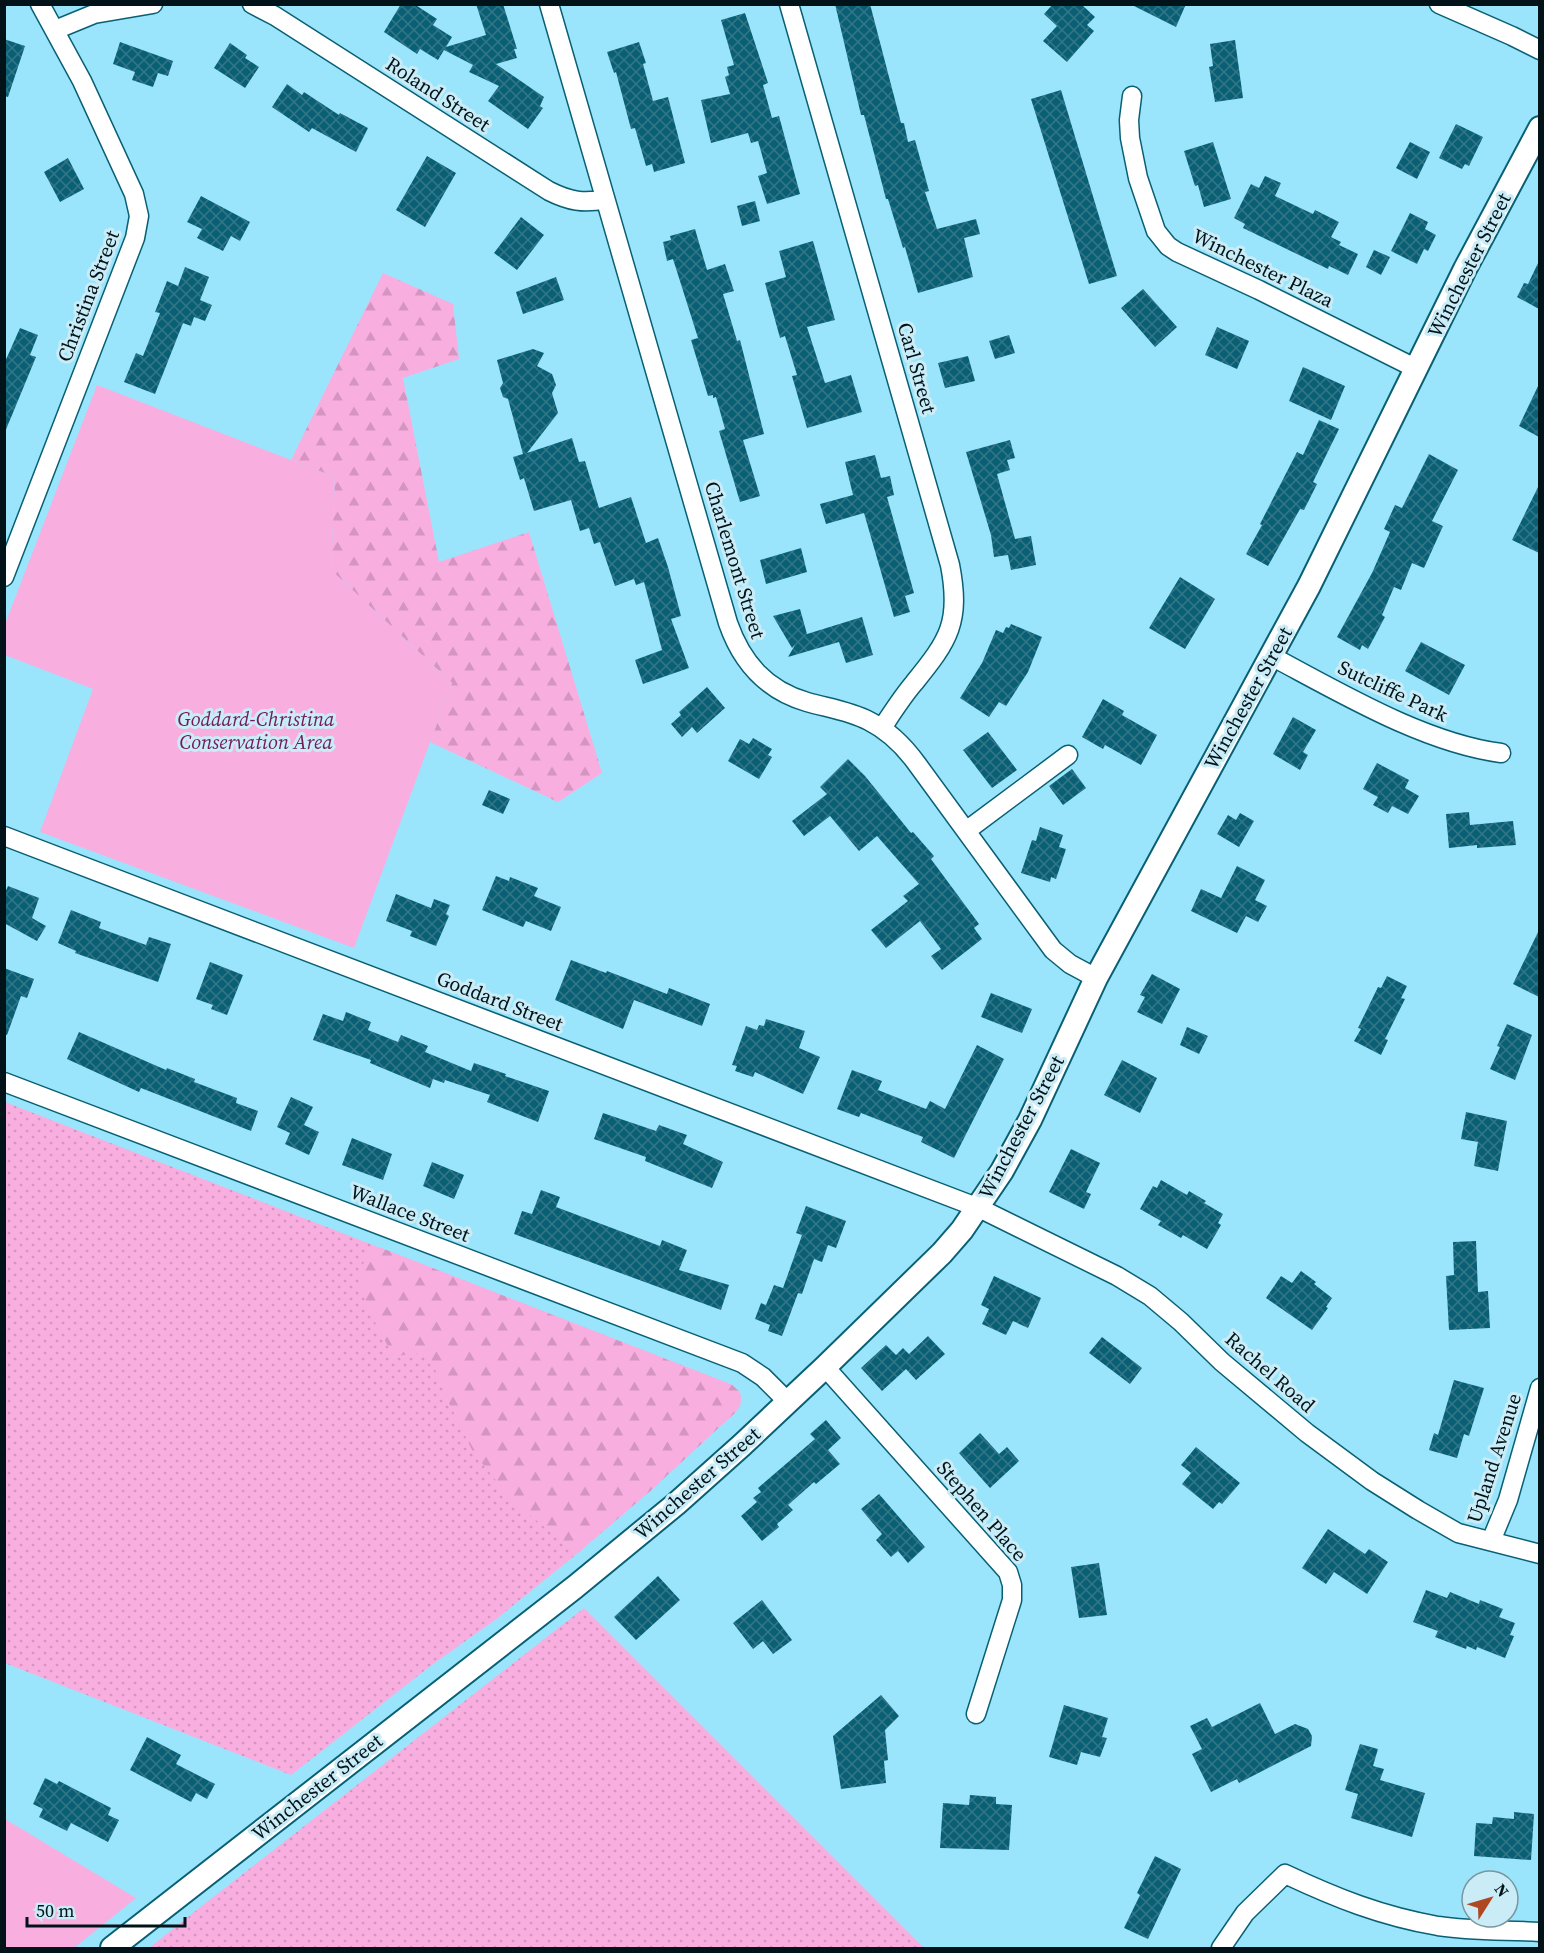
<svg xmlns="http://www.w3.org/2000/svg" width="1544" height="1953" font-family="'Source Serif 4',serif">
<defs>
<pattern id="grass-dots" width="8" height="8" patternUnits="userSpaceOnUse" patternTransform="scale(1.5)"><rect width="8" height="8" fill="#f9aee0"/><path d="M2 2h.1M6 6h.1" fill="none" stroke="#d495c0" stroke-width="1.8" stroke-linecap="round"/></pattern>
<pattern id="forest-firs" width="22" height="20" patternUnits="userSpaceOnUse" patternTransform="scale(1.5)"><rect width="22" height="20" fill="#f9aee0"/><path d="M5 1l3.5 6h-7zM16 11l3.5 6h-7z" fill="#d495c0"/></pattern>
<pattern id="building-cross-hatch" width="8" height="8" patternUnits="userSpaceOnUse" patternTransform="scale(1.5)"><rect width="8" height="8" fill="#096074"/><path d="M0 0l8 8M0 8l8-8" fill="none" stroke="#347686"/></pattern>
</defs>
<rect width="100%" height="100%" fill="#9be5fc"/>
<!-- grass -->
<path fill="url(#grass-dots)" d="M5,1102L733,1385L741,1395L740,1407L649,1492L573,1557L495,1620L433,1664L291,1775L15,1667L5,1663Z
M584,1608L924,1948H149L203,1905Z"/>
<!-- forest -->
<path fill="url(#forest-firs)" d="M383,273L453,304L459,359L403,378L439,562L529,532L602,773L558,802L430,742L452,683L331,570L335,477L291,460Z
M379,1247L732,1385L739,1391L741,1401L736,1412L649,1492L573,1557L563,1543L510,1498L473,1452L446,1397L430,1357L414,1353L394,1357C379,1327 337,1270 379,1247Z"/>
<!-- green -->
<path fill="#f9aee0" d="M97,385L335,477L331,570L452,683L354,948L40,832L93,689L5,655V624Z
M4,1819H5L136,1898L74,1948H5Z"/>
<!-- building -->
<path fill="url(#building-cross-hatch)" d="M401,4H414L437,19L433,25L452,37L446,47L486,35L476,4H503L517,49H514L517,58L496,64L544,97L540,106L538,105L543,108L528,129L488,101L499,86L469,72L473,65L444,50L438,60L420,49L417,54L384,32Z
M835,4H870L901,123H904L908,142L915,140L929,191L925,192L937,229L976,219L980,234L964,238L973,277L918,293L905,247L903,248L888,199H886L864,115H861Z
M1053,4H1081L1095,17L1087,25L1094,31L1067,62L1043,41L1057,26L1044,14Z
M1130,4H1186L1176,27Z
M745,13L768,83L763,85L772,118L779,116L800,194L767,204L758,176L767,173L758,141L751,143L748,133L711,143L701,100L730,94L725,77L729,75L727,67L734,65L721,20Z
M4,39L25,46L8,97L4,96Z
M1235,40L1243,98L1215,102L1209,67L1213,66L1210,44Z
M120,42L173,61L168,76L158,73L153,87L132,80L135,72L113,64Z
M639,42L646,63L643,64L653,101L668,97L685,163L654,172L652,164L646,166L635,128L631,129L616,72L614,73L607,52Z
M230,43L247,55L245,58L259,67L245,88L214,68Z
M287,84L302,95L304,92L339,115L340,113L368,128L356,152L312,128L309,132L272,107Z
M1061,90L1117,276L1089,284L1031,99Z
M1456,124L1483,137L1469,166L1465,164L1462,169L1439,158Z
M1213,142L1231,199L1204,207L1198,185L1195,186L1184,151Z
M1410,142L1430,152L1417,179L1396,168Z
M427,156L456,173L425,227L396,210Z
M68,158L84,189L60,202L44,172Z
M1265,176L1281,183L1275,196L1313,214L1315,210L1339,222L1331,237L1341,242L1339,245L1358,254L1348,275L1329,266L1328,269L1243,228L1245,224L1234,218L1251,184L1259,188Z
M201,196L250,222L240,241L231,236L223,251L197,238L202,229L187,222Z
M755,201L760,221L742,226L737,206Z
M1410,213L1428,222L1425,229L1436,235L1428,251L1424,249L1417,264L1391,251Z
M521,217L544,235L517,270L494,253Z
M695,229L707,270L725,264L734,291L723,294L737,341L740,340L764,434L743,440L760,496L740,502L719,431L725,429L716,397L713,398V395L708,396L691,340L698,338L673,259L667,261L663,242L671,240L670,236Z
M813,241L835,320L807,327L825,383L851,375L862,412L807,428L792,376L797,375L785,336L780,338L765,283L786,277L779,251Z
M1374,250L1390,257L1381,275L1366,267Z
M1539,261V309L1517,297L1524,283L1528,284Z
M185,267L209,277L200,300L212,305L205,321L194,317L191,326L183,323L155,394L124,382L136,353L143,356L160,313L155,312L167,281L178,286Z
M556,277L564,300L523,314L516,292Z
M1143,289L1177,327L1155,347L1121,308Z
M1217,327L1249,341L1237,369L1205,355Z
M20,328L38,335L30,355L36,357L5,432L4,364Z
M1009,335L1015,353L995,359L989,341Z
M533,349L544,353L537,366L552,374L556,385L552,393L558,413L527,453L572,438L579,462L585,461L599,508L631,497L646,543L658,538L668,567L681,616L671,619L689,668L643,684L635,660L662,650L644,582L636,585L634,579L615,586L600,542L594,544L589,528L580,531L571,500L534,511L524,478L520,480L513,457L523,454L508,399L503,397L500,388L503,383L497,360Z
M968,356L975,381L945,388L938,363Z
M1303,367L1345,386L1331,420L1289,401Z
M1539,384V437L1519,426Z
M1319,420L1339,429L1313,482L1317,484L1304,510L1300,509L1268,566L1246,554L1262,525L1260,524L1297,452L1303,455Z
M1010,440L1015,458L1007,460L1010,470L997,474L1015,539L1031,536L1036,565L1011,570L1008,555L994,557L991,535L966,452Z
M1429,454L1458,470L1432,521L1443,526L1424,568L1412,563L1401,590L1394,587L1382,615L1385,617L1368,649L1362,645L1360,650L1337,637L1372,573L1390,532L1384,529L1395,505L1402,508Z
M875,455L881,478L890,476L894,495L887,497L914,593L905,596L910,612L894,617L864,513L826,524L820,504L853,495L845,462Z
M1539,485V553L1512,540Z
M801,548L807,572L766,584L760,560Z
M1180,577L1215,599L1185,649L1149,628Z
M800,609L807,634L862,617L873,655L846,663L839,642L788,657L795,645L792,648L773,616Z
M1011,624L1042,637L1028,672L1006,706L999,702L989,717L960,698L982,663L996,630L1003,633L1006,627L1009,628Z
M1421,642L1465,665L1449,695L1405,671Z
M707,687L725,708L697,733L692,727L682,737L671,724L681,715L679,712Z
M1103,699L1124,711L1122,715L1157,735L1141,765L1105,745L1103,749L1082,737Z
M1293,717L1316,730L1303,752L1308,755L1300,770L1273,754Z
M988,732L1017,770L992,788L963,750Z
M753,738L772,749L768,755L772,757L759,779L728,761L740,739L749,744Z
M848,759L865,776L911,833L913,832L934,856L931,859L979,924L974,928L982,939L942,970L931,956L941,949L920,921L886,948L871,930L908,901L903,896L919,884L877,836L859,851L830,816L804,836L792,821L827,794L820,787Z
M1377,763L1409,780L1405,788L1419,796L1408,814L1392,806L1388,813L1373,805L1378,797L1363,789Z
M1072,769L1086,788L1063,805L1049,786Z
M489,790L510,799L503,814L482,805Z
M1469,812L1470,825L1513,821L1516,845L1477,848V845L1449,848L1446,814Z
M1240,813L1254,821L1239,847L1217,834L1228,815L1236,820Z
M1040,827L1063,835L1059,847L1066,849L1056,879L1051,877L1050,882L1021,873L1032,840L1036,841Z
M1237,866L1265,880L1255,900L1267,906L1258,922L1246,916L1237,933L1191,911L1201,889L1221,898Z
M496,876L509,881L510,877L538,888L534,896L561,907L551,931L526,921L523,927L482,910Z
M8,886L39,898L32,918L46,926L37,941L4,923V895Z
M396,894L431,908L434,899L450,905L446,914L449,916L436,946L410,936L412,931L386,921Z
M71,910L101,922L99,928L146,945L149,937L171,944L158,982L75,953L76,951L58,943Z
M1539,930V997L1513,984Z
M571,960L606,973L607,971L667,994L669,988L710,1004L702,1026L634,1000L623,1029L555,1000Z
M210,962L243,975L227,1015L211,1009L213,1005L196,999Z
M4,968L34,979L27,998L21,996L7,1035L4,1034Z
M1152,974L1180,989L1162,1024L1137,1012L1145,997L1140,995Z
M1387,976L1407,986L1401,998L1405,999L1385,1039L1388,1040L1381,1055L1354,1041L1361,1029L1358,1028L1378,987L1381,988Z
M991,993L1032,1009L1022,1033L981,1017Z
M346,1012L371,1022L368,1030L398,1042L401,1035L428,1046L425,1052L471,1071L474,1063L506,1074L505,1076L549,1091L538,1122L487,1102L490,1095L445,1080L444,1083L433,1079L430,1088L370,1063L371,1060L313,1040L323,1014L343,1021Z
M766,1019L805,1031L799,1048L820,1057L803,1094L755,1072L753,1077L735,1071L737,1066L732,1065L746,1026L757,1030L759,1025L764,1026Z
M1507,1024L1532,1035L1515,1080L1490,1069L1500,1047L1497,1046Z
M1187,1027L1208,1036L1199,1054L1180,1045Z
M79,1032L166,1070L167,1068L195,1079L194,1082L237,1098L236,1103L258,1111L251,1131L141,1088L139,1092L67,1059Z
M977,1045L1004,1059L954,1158L921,1142L923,1137L861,1113L859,1117L837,1109L852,1070L882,1081L878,1090L926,1109L930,1101L945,1109Z
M1122,1060L1157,1078L1140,1113L1104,1095Z
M291,1097L313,1107L304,1125L319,1132L309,1155L285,1144L290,1133L277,1127Z
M1466,1112L1507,1121L1498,1171L1474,1166L1478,1142L1461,1139Z
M603,1113L656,1131L659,1125L687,1135L683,1144L723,1162L712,1188L645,1161L646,1157L594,1139Z
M352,1138L392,1154L383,1180L342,1165Z
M1071,1149L1100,1163L1086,1192L1091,1194L1084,1209L1049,1192Z
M432,1162L464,1175L454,1199L423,1186Z
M1161,1180L1187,1195L1189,1191L1206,1201L1204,1203L1223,1214L1218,1223L1221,1225L1207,1249L1183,1235L1181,1238L1158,1225L1161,1221L1140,1209L1153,1186L1157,1188Z
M541,1190L560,1197L556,1207L660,1246L662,1240L687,1250L679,1270L729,1285L721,1310L514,1234L522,1211L532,1214Z
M806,1206L846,1221L836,1248L828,1245L822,1262L814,1259L802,1294L798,1293L782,1336L768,1331L770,1325L755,1319L761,1303L766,1305L774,1285L783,1288L802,1235L796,1233Z
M1476,1241L1478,1292L1488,1291L1490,1328L1449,1330L1446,1276L1454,1275L1453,1242Z
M1301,1271L1316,1282L1314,1284L1332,1298L1326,1307L1328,1308L1312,1330L1266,1298L1281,1276L1292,1283Z
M994,1276L1041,1298L1028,1328L1013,1321L1006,1335L982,1324L989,1309L981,1305Z
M928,1336L945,1354L916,1380L906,1369L882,1391L861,1368L886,1345L896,1355L903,1348L909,1354Z
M1102,1337L1142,1368L1130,1384L1089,1353Z
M1454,1380L1484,1388L1469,1436L1464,1434L1457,1458L1429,1450L1434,1433L1438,1435Z
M826,1420L841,1438L828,1450L840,1464L816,1484L814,1482L788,1505L793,1510L777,1524L779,1527L762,1541L741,1516L757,1502L753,1498L761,1492L758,1488L815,1439L810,1434Z
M980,1433L999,1454L1007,1447L1019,1461L990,1488L959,1453Z
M1196,1447L1240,1483L1222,1504L1219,1502L1213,1509L1182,1484L1191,1473L1181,1465Z
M879,1494L925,1547L908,1563L898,1551L891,1557L876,1540L882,1534L861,1509Z
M1328,1529L1365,1554L1369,1549L1388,1562L1367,1594L1334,1572L1326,1584L1302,1568Z
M1099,1563L1107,1615L1079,1618L1071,1567Z
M658,1576L680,1600L636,1640L614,1617Z
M1426,1590L1447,1598L1450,1592L1479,1604L1480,1600L1503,1609L1499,1617L1515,1623L1510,1635L1514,1636L1505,1658L1477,1647L1476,1650L1467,1646L1466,1649L1435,1637L1438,1631L1413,1622Z
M762,1600L792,1640L773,1654L763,1641L753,1649L733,1623Z
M881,1695L899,1716L885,1730L888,1760L884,1761L886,1783L841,1789L833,1736Z
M1260,1703L1275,1734L1295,1724L1308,1729L1312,1736L1311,1746L1239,1783L1237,1779L1211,1792L1192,1754L1202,1749L1190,1726L1207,1718L1212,1727Z
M1064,1705L1108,1718L1102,1737L1107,1738L1100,1757L1081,1752L1077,1765L1049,1757Z
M147,1737L181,1755L176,1764L215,1784L207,1799L196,1793L191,1802L130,1770Z
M1360,1744L1378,1749L1373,1766L1384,1769L1380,1780L1425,1793L1412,1837L1351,1818L1358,1794L1345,1790Z
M45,1778L57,1784L59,1781L111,1808L108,1815L119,1820L108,1842L71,1823L67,1831L39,1817L43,1809L33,1804Z
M970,1795L996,1797V1804L1012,1805L1009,1850L940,1848L943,1803L969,1805Z
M1514,1812L1534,1814L1531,1860L1474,1856L1476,1823L1492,1824L1493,1817L1514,1819Z
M1155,1856L1181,1869L1148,1939L1124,1928L1140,1895L1137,1893Z"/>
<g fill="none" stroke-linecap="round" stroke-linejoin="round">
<!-- minor casing -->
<g stroke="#096074" stroke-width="21">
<path id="minor" d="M252,4L275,16L549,191C569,201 584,204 605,199
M549,4L728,623C742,663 766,690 807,702C828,708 850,711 869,721C889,731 904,746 917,764L1053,950L1070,964L1096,978
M789,4L950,565C961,622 949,640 914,683C902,697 892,713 882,728
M1439,4L1512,36L1540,50
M55,30L94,14L153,4
M1132,96L1129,120L1130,138L1138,178L1156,231L1168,246L1177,252L1259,290L1417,369
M4,577L135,238L139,216L134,194L82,81L40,4
M1271,656C1339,692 1424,743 1501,753
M966,831L1068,755
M4,836L979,1208L1117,1276L1150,1296L1181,1322L1222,1362L1307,1433L1372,1481L1418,1510L1458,1533L1540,1554
M4,1082L742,1363L763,1377L788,1402
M825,1367L1008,1572L1012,1585V1600L976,1714
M1491,1541L1508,1500L1540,1388
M1221,1948L1245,1913L1285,1874C1336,1898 1381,1916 1438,1926C1471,1931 1506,1930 1540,1932"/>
</g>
<!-- tertiary casing -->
<g stroke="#096074" stroke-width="26">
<path id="tertiary" d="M112,1948L575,1587L676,1504L742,1445L825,1367L942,1253L962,1230L1002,1171L1030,1120L1096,978L1309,586L1465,269L1540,128"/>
</g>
<!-- minor -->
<use href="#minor" stroke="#fff" stroke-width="18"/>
<!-- tertiary -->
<use href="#tertiary" stroke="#fff" stroke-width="22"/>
</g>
<g text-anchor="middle" stroke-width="6" stroke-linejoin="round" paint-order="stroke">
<!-- street labels -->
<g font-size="20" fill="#011319" stroke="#c9ecf7">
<text transform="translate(438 94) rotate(33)" y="7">Roland Street</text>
<text transform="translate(1469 265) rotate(-63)" y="7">Winchester Street</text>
<text transform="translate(1263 268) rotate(26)" y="7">Winchester Plaza</text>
<text transform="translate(88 296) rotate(-69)" y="7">Christina Street</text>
<text transform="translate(917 368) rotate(74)" y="7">Carl Street</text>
<text transform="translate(735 560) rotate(73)" y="7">Charlemont Street</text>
<text transform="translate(1393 691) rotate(25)" y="7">Sutcliffe Park</text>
<text transform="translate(1248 698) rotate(-61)" y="7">Winchester Street</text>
<text transform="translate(500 1001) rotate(21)" y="7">Goddard Street</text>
<text transform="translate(1021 1127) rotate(-62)" y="7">Winchester Street</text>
<text transform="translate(410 1213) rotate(21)" y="7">Wallace Street</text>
<text transform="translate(1270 1372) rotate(41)" y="7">Rachel Road</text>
<text transform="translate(1494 1458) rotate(-72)" y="7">Upland Avenue</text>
<text transform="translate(697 1483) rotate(-41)" y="7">Winchester Street</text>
<text transform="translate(982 1511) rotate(49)" y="7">Stephen Place</text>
<text transform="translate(317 1787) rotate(-38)" y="7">Winchester Street</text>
</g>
<!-- park labels -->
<g font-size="20" font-style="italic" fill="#711a5c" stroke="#c9ecf7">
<text x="256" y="726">Goddard-Christina<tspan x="256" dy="23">Conservation Area</tspan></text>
</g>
</g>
<!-- border -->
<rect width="1544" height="1953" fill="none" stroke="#011319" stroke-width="12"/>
<!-- north arrow -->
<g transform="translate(1490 1899) rotate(53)"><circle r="28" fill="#c9ecf7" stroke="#79959e" stroke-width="1.5"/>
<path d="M0-4.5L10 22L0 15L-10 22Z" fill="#af4822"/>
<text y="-9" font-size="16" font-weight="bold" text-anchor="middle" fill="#011319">N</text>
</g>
<!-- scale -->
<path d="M27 1917v9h158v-9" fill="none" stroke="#011319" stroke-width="3"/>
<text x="36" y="1917" font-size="18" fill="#011319" stroke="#c9ecf7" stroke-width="4.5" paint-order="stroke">50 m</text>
</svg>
